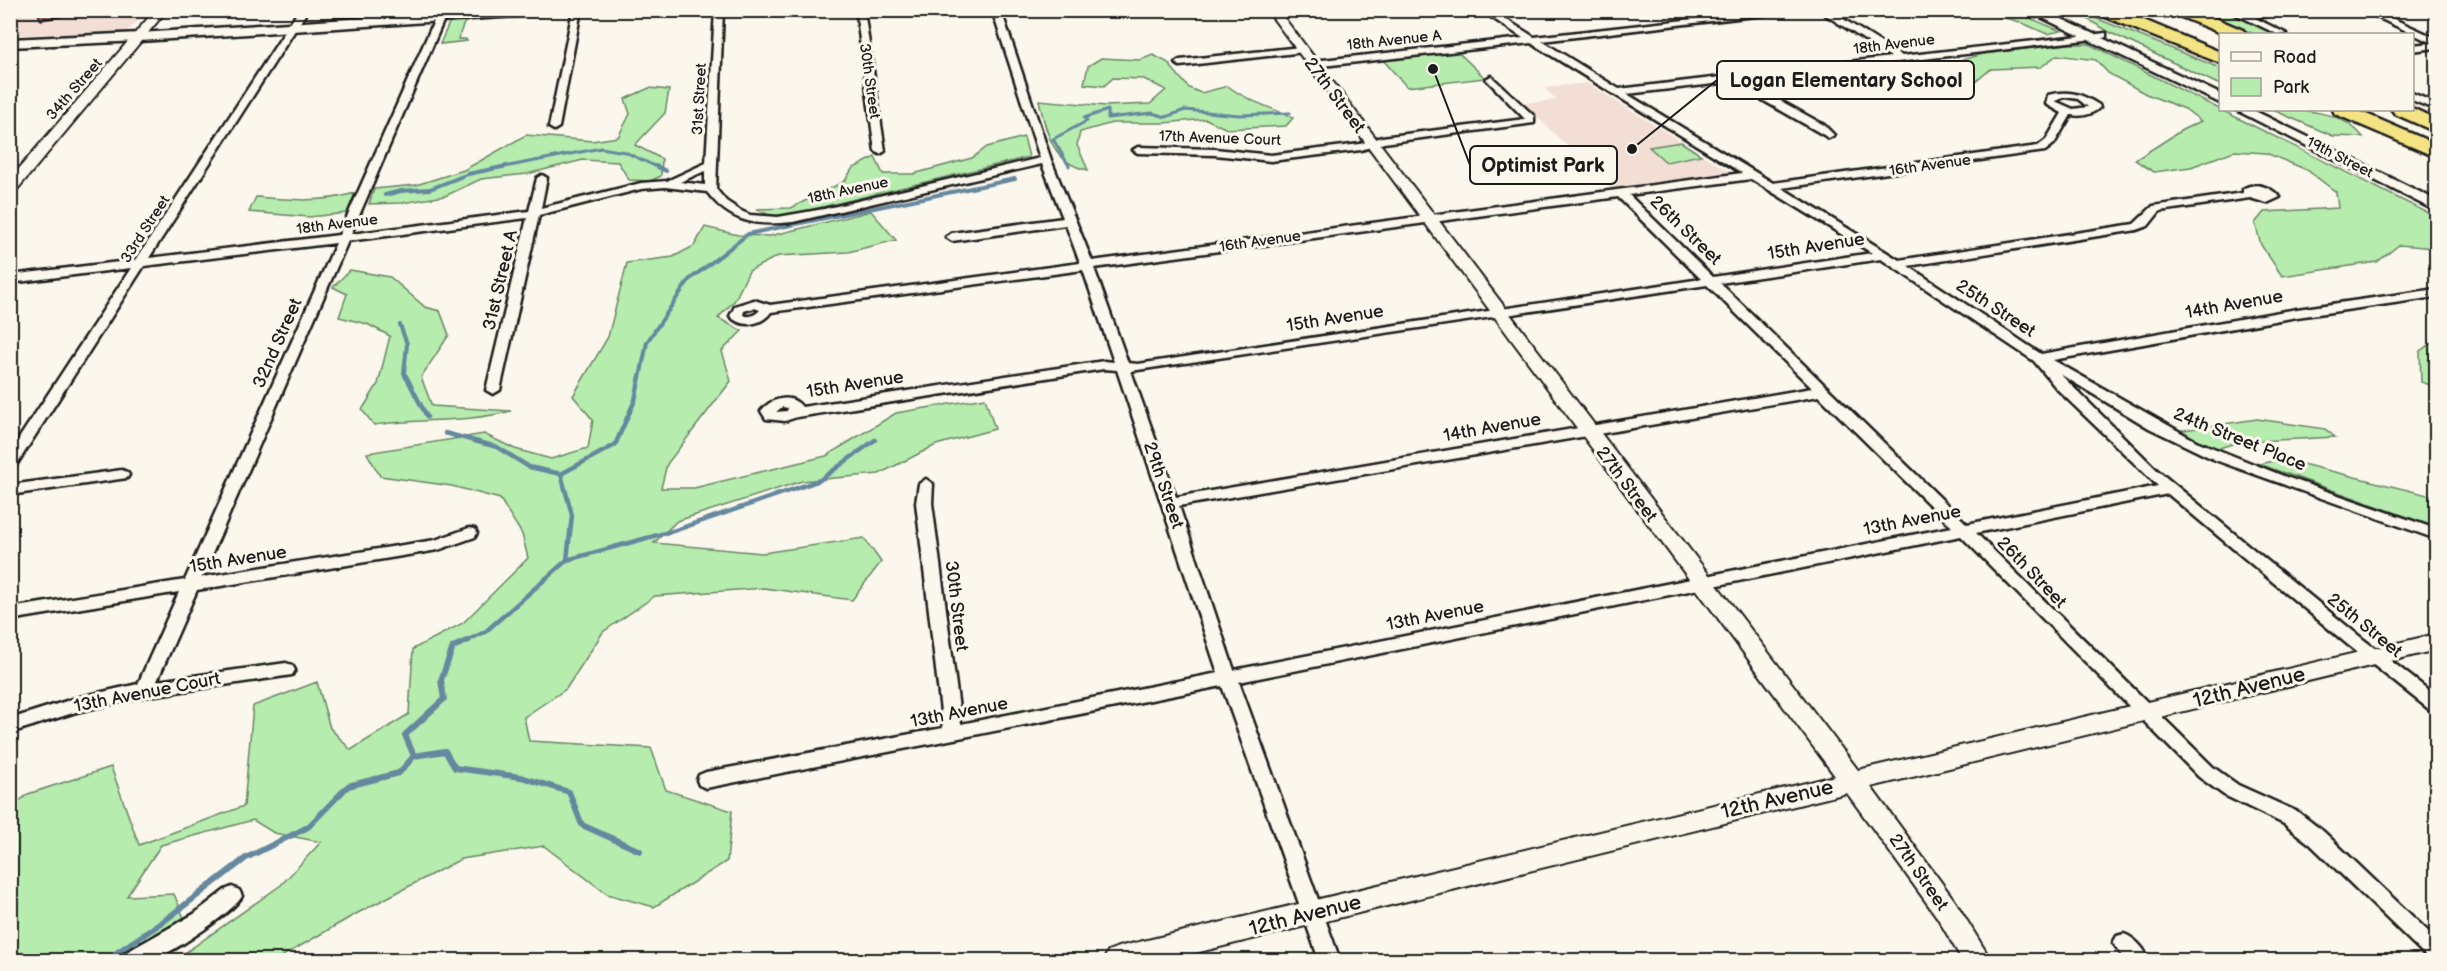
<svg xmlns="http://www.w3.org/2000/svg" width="2447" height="971" font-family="'Balsamiq Sans',sans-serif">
<rect width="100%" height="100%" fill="#fbf7ec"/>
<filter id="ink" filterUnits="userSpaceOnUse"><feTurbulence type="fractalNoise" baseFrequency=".0167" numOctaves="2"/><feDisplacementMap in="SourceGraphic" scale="12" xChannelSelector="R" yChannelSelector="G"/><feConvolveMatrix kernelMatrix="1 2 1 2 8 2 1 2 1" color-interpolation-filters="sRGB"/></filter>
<g filter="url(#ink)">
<!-- built -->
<path fill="#f2ded4" d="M10,11H147L130,29L123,32L11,35Z
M1587,83L1730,172L1610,188L1523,103L1557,100L1544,88Z"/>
<!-- green -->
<path fill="#b6ecae" stroke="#698465" stroke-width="1.5" d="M1979,11H2013L2061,31L2047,34L2020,22Z
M2198,11H2223L2278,34H2254Z
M2088,15L2220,68V85L2113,34L2087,19Z
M474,19L464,23L458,39H466L467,41L440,44L450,21Z
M2069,44H2089L2436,217V248L2399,245L2377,262L2282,276L2261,245L2255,223L2264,212L2338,208L2336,192L2307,170L2266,153L2234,151L2191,167L2154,172L2135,160L2182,130L2201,121L2185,109L2146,94L2108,73L2096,60L2057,55L2041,67L1991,69L1962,93L1927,70L1983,54Z
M1458,52L1485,78L1407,87L1383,60Z
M1153,55L1167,62L1189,88L1201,93L1228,86C1247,101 1271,107 1293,118L1286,126L1227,129L1206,119L1163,123H1112L1080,132L1077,145L1088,170C1052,164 1046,131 1039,100L1106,106L1150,104L1166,90L1144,79L1113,78L1104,86L1084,84L1088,66L1101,58L1140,60Z
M649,88L669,90L665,113L635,145L662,159L661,176L650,181L629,180L618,162L583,160L527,174L481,179L445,196L402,203L369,204L374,189L416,185L464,170L526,135L592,141L618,137L630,114L625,99Z
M2273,110C2303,109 2343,111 2363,137L2333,136Z
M1024,137L1029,157L789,215L771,216L756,209L791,208L845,181L852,169L875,157L883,174H913L972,158L987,147Z
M1681,142L1701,155L1666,162L1649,147Z
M355,193L347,213L309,217L249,212L256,197C290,200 322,203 355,193Z
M871,211L896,240L848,252L778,256L749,271L735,300L718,318L742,331L722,351L731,381L667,464L661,488H694L826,456L896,413L985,398L995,429L936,445L879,474L802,481L677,521L654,543L762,553L864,538L881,562L852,600L764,588L655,596L603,632L566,689L524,717L529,741L651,748L666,790L732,811L727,861L654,907L607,894L544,846L461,859L354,915L276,960H175L281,885L321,842L274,833L253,820L161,845L127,896L174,894L184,918L112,960H11V808L28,794L111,767L139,845L244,806L253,706L317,682L330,728L351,750L409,714L413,649L463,623L528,558L522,534L500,499L452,486L380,476L367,453L484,434L515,449L551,459L588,448L593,420L573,396L608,337L627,263L673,257L694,246L705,227L738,235L770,236Z
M350,270L390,277L425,307L440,311L449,335L421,377L432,406L511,411C467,423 419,418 374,425L362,410L378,384L390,336L367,324L339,317L347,294L333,287Z
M2436,340V387L2421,382L2420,351Z
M2257,419L2325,429L2335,437L2239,442L2216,449L2177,431Z
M2282,459L2436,497V527L2259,464Z"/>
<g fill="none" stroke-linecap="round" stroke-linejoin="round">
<!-- stream-far3 -->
<path stroke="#65889f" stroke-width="3" d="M1069,166L1053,139L1087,121L1084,118L1108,110V118L1152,113L1166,117L1185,110L1239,115L1290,113
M499,168L601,148L625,152L659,168"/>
<!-- stream-far2 -->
<path stroke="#65889f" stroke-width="4" d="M656,166L666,171
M385,195L401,191L430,189L468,174L507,166
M400,325L407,344L404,373L406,378
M640,378L647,342L689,280L748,234L1015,179"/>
<!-- stream-far1 -->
<path stroke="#65889f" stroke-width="4.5" d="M406,376L427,417
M445,433L497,447L529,467L561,474
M567,560L676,530L820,480L875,440
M466,641L485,632L567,560L572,515L561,474L615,445L635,400L640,376"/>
<!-- stream -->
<path stroke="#65889f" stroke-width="6" d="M414,756L445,751L455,768L521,777L569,792L582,825L640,851
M106,960L164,921L246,858L308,827L348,786L399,773L414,756L405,735L444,699L441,680L453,647L469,640"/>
<!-- minor casing -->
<g stroke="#1c1c1c" stroke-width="5">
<path id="minor" d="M299,10H308L149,258L339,235L439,10H448L351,234L529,211L537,178L542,175L547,178L541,208L641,183L667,181L706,163L715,10H723L716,189L726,201L741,211L750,215L778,217L824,209L1040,158L992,10H1001L1051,160L1092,261L1742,173L1531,43L1313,67L1308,64L1313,61L1523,38L1480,10H1491L1534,37L1773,10H1805L1542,41L1619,89L1891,57L1818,10H1829L1902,56L2106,33V37L2103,38L1743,80L1824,125L1834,135L1829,138L1731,82L1627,94L1773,183L2038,146L2046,140L2062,113L2046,104L2048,95C2068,90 2081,93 2099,105L2100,107C2092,115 2082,117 2071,115L2054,144L2045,151L1782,188L1899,260L2134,224L2153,206L2243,193V189C2256,181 2270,187 2280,197L2267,203L2250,198L2160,211L2148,226L2137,230L1908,266L2041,354L2297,309L2436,289V297L2297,317L2053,360L2196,441L2286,477L2436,529V539L2215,460L2149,428L2060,374L2157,470L2359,636L2436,696V712L2430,710L2347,644L2168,494L1976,533L2213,767L2238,785L2298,812L2324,832L2436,939V960L2429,959L2310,844L2284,824L2224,795L2199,777L1961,536L1239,682L1340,960H1319L1222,686L706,788L699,785L697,780L699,775L706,772L943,728L916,503L919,484L926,479L933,484L932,503L961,724L1218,673L1117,370L1104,369L797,417L785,421L766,419L761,411C771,398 791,393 802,407L1104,361L1114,362L1083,270L771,312C761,326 741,328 730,316L735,306L754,300L770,305L1080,263L1066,225L952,241L946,237L952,233L1063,218L1042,164L793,222C755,226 731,223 707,192L665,187L641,189L539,215L500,390L493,394L486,390L527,218L348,241L202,577L435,540L469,528L475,529L477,533L475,537L438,550L197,590L157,681L286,663L292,665L295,670L292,675L142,697L76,712L10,733V719L76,698L138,684L179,592L10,620V608L185,580L336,243L144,266L15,467L10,469V452L131,268L10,283V275L136,260ZM2065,97L2078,99L2088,107L2073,109L2055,101ZM705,171V185L680,182ZM1751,179L1872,253L1713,277L1629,195ZM1618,197L1701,279L1138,364L1128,363L1094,268ZM1881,259L2034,361L2057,389L2158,486L1967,524L1720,283ZM1707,285L1812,388L1176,497L1131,371ZM754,308L760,310C755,315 750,318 743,315L744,311ZM1819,396L1952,527L1234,670L1179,506ZM782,407L788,408L787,411L776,412Z
M573,10H581L559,127L554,130L549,127Z
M856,10H864L885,151L880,154L875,151Z
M1270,10H1292L1273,15L1270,14Z
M2227,10H2239L2246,13L2298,10L2255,18L2287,34H2277Z
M2362,10H2374L2436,38V48L2412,51V45L2432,43Z
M1301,47L1304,48V52L1180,66L1175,63L1180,60Z
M1491,76L1534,116V123L1384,143L1361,150L1271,161L1215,155L1138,153L1133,150L1138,147L1215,149L1271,155L1360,144L1382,137L1525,119L1488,81L1486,79Z
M2412,93L2436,103V110L2412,100Z
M122,470L127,472L129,475L127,478L10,495V485Z
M232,887L239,890L242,896C235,911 167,957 151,960C143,962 131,960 123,960L125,953L194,914L225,890Z
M2124,934C2135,938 2145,949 2149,960H2126L2113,943L2117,936Z"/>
</g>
<!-- tertiary casing -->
<g stroke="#1c1c1c" stroke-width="4">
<path id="tertiary" d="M155,10H167L15,192L10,193V179Z
M1267,10H1278L1858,770L2436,634V650L1871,787L1955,901L1991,960H1962L1937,917L1847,793L1167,960H1104L1108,951L1118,947L1835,776Z"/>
</g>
<!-- secondary casing -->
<g stroke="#1c1c1c" stroke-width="5">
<path id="secondary" d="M485,10H555L549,14L140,41L10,47V39L140,33Z
M2026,10H2043L2220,94V103Z
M2236,110H2253L2436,200V211Z"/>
</g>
<!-- motorway casing -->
<g stroke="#1c1c1c" stroke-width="5">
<path id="motorway" d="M2096,10H2120L2220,52V63L2098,14Z
M2172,10H2196L2243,30L2246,34H2223L2174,14Z
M2412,108L2436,119V132L2395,114L2392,110Z
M2333,110H2357L2436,144V157L2335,114Z"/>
</g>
<!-- minor -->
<use href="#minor" fill="#fbf7ec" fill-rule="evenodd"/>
<!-- tertiary -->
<use href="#tertiary" fill="#fbf7ec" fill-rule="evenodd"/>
<!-- secondary -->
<use href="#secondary" fill="#fbf7ec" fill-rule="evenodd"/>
<!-- motorway -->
<use href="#motorway" fill="#f4e382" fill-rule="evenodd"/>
</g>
<!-- shaded-wall -->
<path fill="#9b736e" stroke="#1c1c1c" stroke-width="1.5" d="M36,10H78L73,15L41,20Z"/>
</g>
<g text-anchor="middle" stroke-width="6" stroke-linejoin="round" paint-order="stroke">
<!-- far-street labels -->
<g font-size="15" fill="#1c1c1c" stroke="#fbf7ec">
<text transform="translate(1394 40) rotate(-6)" y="5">18th Avenue A</text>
<text transform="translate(1894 44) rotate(-7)" y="5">18th Avenue</text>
<text transform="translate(870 81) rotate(82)" y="5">30th Street</text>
<text transform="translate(74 89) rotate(-49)" y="5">34th Street</text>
<text transform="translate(699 99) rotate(-87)" y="5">31st Street</text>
<text transform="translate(1220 138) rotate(2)" y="5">17th Avenue Court</text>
<text transform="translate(2340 157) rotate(27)" y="5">19th Street</text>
<text transform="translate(1930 165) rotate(-8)" y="5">16th Avenue</text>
<text transform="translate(848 190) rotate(-12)" y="5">18th Avenue</text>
<text transform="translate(337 224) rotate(-7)" y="5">18th Avenue</text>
<text transform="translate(145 229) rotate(-57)" y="5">33rd Street</text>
<text transform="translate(1260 241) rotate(-8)" y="5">16th Avenue</text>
</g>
<!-- street labels -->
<g font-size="18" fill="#1c1c1c" stroke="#fbf7ec">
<text transform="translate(1335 95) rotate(53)" y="6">27th Street</text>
<text transform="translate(1686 230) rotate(44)" y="6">26th Street</text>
<text transform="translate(1816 246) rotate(-9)" y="6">15th Avenue</text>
<text transform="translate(500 280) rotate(-77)" y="6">31st Street A</text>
<text transform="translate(2234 304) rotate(-10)" y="6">14th Avenue</text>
<text transform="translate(1996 308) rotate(33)" y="6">25th Street</text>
<text transform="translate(1335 318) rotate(-9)" y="6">15th Avenue</text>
<text transform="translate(277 343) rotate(-66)" y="6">32nd Street</text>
<text transform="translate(855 384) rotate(-9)" y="6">15th Avenue</text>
<text transform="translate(1492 427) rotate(-10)" y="6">14th Avenue</text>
<text transform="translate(2240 439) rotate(22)" y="6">24th Street Place</text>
<text transform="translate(1627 484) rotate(53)" y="6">27th Street</text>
<text transform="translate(1164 485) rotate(71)" y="6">29th Street</text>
<text transform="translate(1912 520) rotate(-11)" y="6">13th Avenue</text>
<text transform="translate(238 559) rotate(-9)" y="6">15th Avenue</text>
<text transform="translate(2032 572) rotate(46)" y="6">26th Street</text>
<text transform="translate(957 606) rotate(83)" y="6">30th Street</text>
<text transform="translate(1435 615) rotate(-11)" y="6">13th Avenue</text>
<text transform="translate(2365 625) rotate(39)" y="6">25th Street</text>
<text transform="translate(147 692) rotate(-11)" y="6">13th Avenue Court</text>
<text transform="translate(959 712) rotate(-11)" y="6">13th Avenue</text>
<text transform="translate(1919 872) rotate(55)" y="6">27th Street</text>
</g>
<!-- near-street labels -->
<g font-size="21" fill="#1c1c1c" stroke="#fbf7ec">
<text transform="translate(2249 687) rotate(-14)" y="7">12th Avenue</text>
<text transform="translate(1777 799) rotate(-13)" y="7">12th Avenue</text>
<text transform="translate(1305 915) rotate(-14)" y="7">12th Avenue</text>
</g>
</g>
<!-- callouts -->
<path fill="none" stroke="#1c1c1c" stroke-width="2" d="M1632 149L1717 80M1433 69L1470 165"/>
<g fill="#1c1c1c" stroke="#fbf7ec" stroke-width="2">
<circle cx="1632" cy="149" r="6"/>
<circle cx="1433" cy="69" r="6"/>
</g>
<g fill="#fbf7ec" stroke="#1c1c1c" stroke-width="2">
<rect x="1717" y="61" width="257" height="38" rx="6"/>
<rect x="1470" y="146" width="147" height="38" rx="6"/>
</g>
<g font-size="20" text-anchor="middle" font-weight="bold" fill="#1c1c1c">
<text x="1846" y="87">Logan Elementary School</text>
<text x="1543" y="172">Optimist Park</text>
</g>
<!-- margin -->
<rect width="2447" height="971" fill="none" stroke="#fbf7ec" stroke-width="36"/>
<rect x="18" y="18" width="2411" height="935" fill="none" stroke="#1c1c1c" stroke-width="2" filter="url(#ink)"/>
<!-- legend -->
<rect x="2219" y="33" width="195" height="78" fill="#fbf7ec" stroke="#a29f99" stroke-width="1.5"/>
<rect x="2231" y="52" width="30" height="9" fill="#fbf7ec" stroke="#a29f99" stroke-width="1.5"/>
<text x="2273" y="63" font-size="18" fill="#1c1c1c">Road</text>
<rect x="2231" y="78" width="30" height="18" fill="#b6ecae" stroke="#a29f99" stroke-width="1.5"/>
<text x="2273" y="93" font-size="18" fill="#1c1c1c">Park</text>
</svg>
